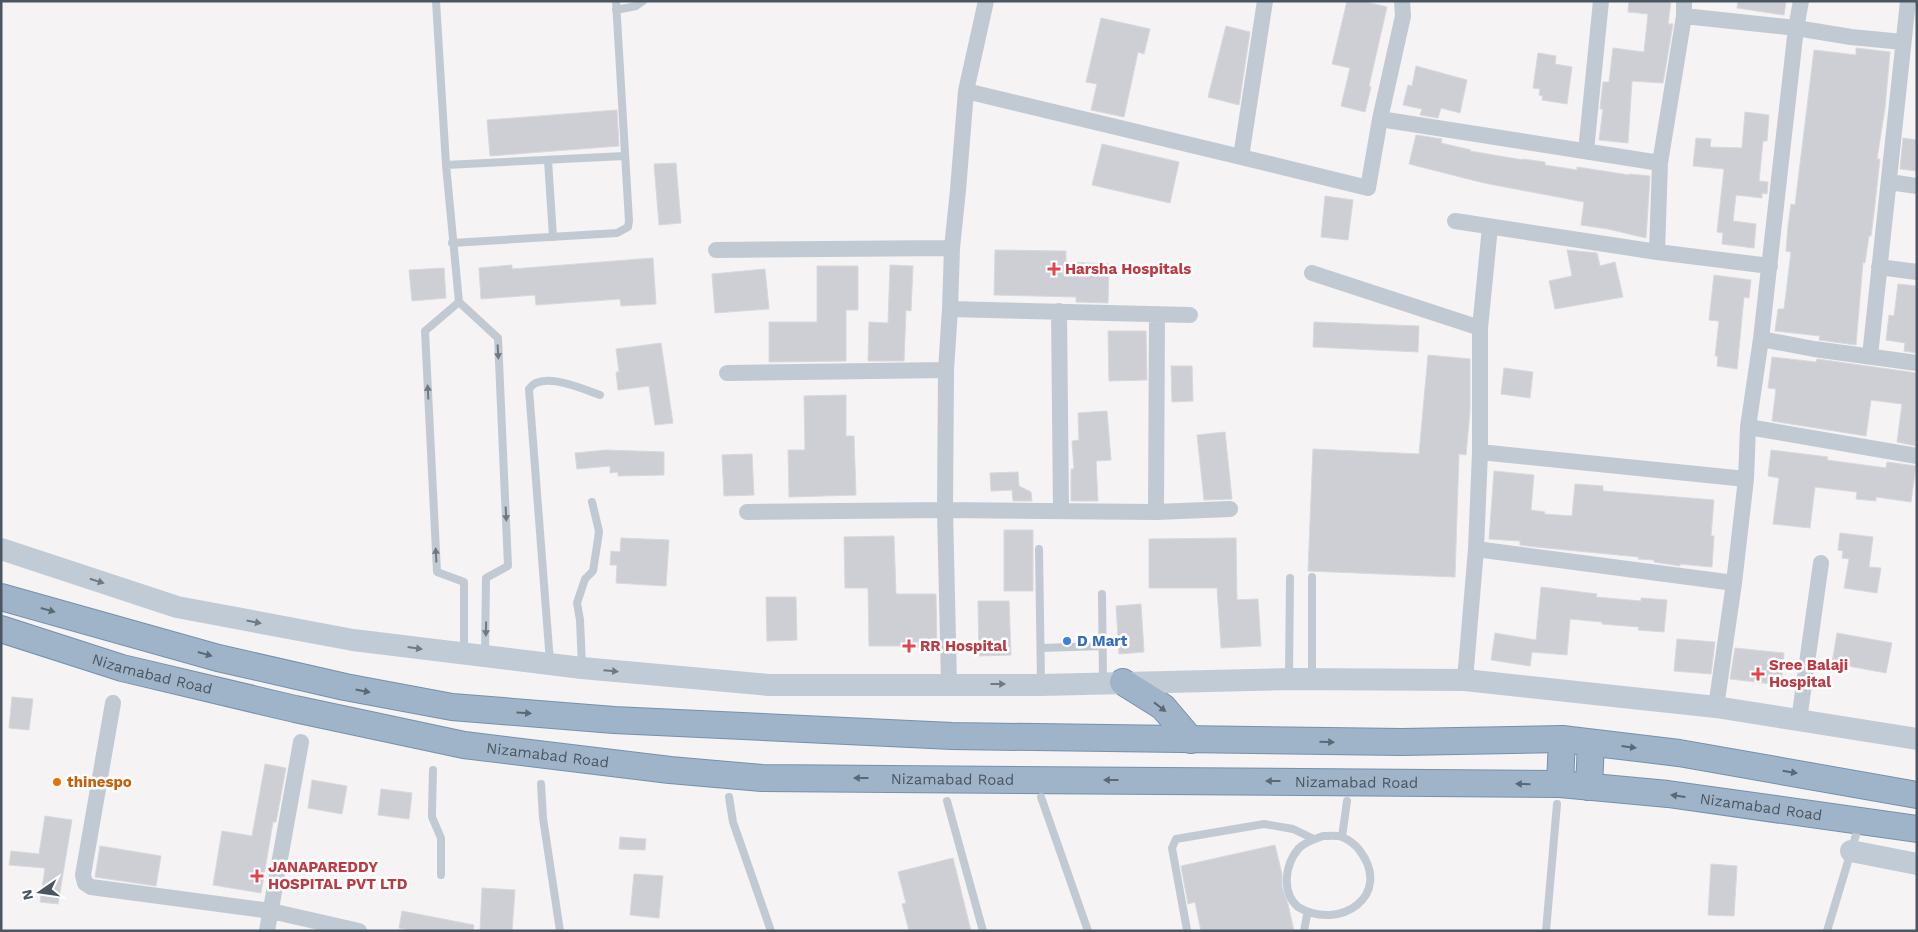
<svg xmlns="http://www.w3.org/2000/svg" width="1918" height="932" font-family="'Work Sans',sans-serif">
<rect width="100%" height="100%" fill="#f5f3f3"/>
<!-- building -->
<path fill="#cdcfd5" stroke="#d7d9de" d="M1347,1H1363L1387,7L1369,86L1371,87L1365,112L1341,106L1350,68L1332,64Z
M1629,1H1671L1668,24H1673L1663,83L1632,81L1628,143L1599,140L1603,109H1600L1603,82H1609L1613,48L1644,52L1648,14L1628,12Z
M1738,1H1786L1784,15L1737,8Z
M1101,18L1150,29L1144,54L1138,52L1124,117L1091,110L1097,84L1086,82Z
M1226,26L1250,32L1239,105L1208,97Z
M1856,48L1890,52L1885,108L1877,159H1880L1874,213L1871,236H1869L1865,263L1863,262L1856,345L1819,340L1820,336L1775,331L1778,309H1784L1791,252L1786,251L1788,226L1791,204L1795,205L1814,50L1856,55Z
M1538,53L1556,56L1555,64L1572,67L1567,104L1542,100L1543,96L1539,95L1540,89L1533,88Z
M1416,66L1467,80L1460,113L1441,108L1438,118L1420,115L1422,109L1403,105L1408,85L1412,86Z
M617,110L619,146L490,156L487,120Z
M1745,112L1769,115L1767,141H1763L1759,181L1768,182L1767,194L1762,193V198L1736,195L1733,221L1756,224L1754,248L1722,244L1723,233L1717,232L1724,169L1693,166L1696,138L1711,139L1710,147L1742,148Z
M1416,135L1442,139L1441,143L1471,150L1470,151L1523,160V159L1545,162V165L1577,170V167L1629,175V174L1650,176L1646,238L1608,229L1581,225L1584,202L1484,183L1409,164Z
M1903,138L1917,140V171L1900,169Z
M1102,144L1179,162L1170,203L1092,185Z
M676,163L681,223L659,225L654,164Z
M1325,196L1353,200L1348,240L1321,237Z
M995,250L1066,251V262L1109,264L1108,303L1076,302V297L994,295Z
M1567,250L1597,253L1600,266L1615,262L1623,297L1555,309L1549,281L1572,276Z
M653,258L656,304L621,306L620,299L536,305L535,295L481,299L479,268L512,265V269Z
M890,265L913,266L911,311L906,310L904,361H868L869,322L888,323Z
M817,266H858V310H846V361L769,362V322H817Z
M444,268L446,298L412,301L409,270Z
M765,269L769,309L715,313L712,274Z
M1714,275L1751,280L1749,298L1744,297L1737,369L1717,366L1718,356H1715L1719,321L1709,320Z
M1898,284L1917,286V353L1904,351L1905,343L1886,340L1889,315L1894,316Z
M1314,322L1419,326L1418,352L1313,347Z
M1108,331H1146L1147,380L1109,381Z
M661,343L673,423L655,425L649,386L618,390L616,372H619L616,349Z
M1428,355L1470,359V411L1466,455L1459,454L1455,577L1308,571L1313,449L1419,454Z
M1772,357L1816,362L1817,359L1917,373L1916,446L1897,442L1902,404L1871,400L1866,436L1772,421L1776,389L1768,388Z
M1171,366H1192L1193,401L1172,402Z
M1504,368L1533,372L1530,398L1501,394Z
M846,395V436H854L856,495L789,497L788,450H805L804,396Z
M1107,411L1111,460L1096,461L1098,501H1071V469H1074L1072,441L1079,440L1078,413Z
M1225,432L1232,499L1204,500L1197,435Z
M606,450L664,452V475L618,476V472L610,473V466L577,469L575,453Z
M1771,450L1828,457L1827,460L1886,468L1887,462L1916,466L1911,502L1876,497V501L1856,499L1857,492L1815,487L1810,528L1773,524L1779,478L1768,476Z
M752,454L754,495L724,496L722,455Z
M1494,471L1534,475L1531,510L1545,512L1544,514L1572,516L1575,484L1603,486V491L1714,500L1711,536H1714L1712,567L1680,564V566L1654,562V560L1638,559L1639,557L1536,547L1520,545V541L1489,539Z
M1018,472L1019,486L1031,492L1032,501H1013L1012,490L991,491L990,473Z
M1004,530H1033V591H1004Z
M1840,533L1873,537L1869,567L1881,568L1877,593L1844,588L1849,559L1842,558L1843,551L1838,550Z
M894,536L896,594H936L937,648H902V646H869L868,588H845L844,537Z
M621,538L669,540L666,586L616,583L617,565H610L611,551L620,552Z
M1236,538L1237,600L1258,599L1261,646L1221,648L1217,588H1149V539Z
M1541,587L1597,594L1596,597L1641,601V598L1667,600L1664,632L1638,630L1639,627L1602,624V622L1570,619L1567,655L1532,652L1530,666L1491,660L1495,633L1536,640Z
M766,597H796L797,640L767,641Z
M978,601H1009L1011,655L979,656Z
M1141,604L1144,652L1119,654L1116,606Z
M1837,633L1892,643L1886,673L1832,663Z
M1677,639L1715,642L1711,674L1674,671Z
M1735,648L1784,653L1781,685L1730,679Z
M12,697L33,699L29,730L9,728Z
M265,764L286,768L276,822H273L261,893L213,885L222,831L252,836Z
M312,780L347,786L342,814L308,808Z
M381,789L412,793L409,819L378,815Z
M45,816L72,820L58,904L40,902L45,868L9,865L11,851L39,854Z
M620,837L646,839L645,850L619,849Z
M1275,845L1282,874V887L1288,904L1294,931H1201L1195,902L1188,904L1181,866Z
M100,846L161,856L156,886L95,877Z
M953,858L971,931H909L902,904L906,903L898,872Z
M1711,864L1737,866L1734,916L1708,915Z
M634,874L663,876L659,918L630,915Z
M482,888L515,890L512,931H480Z
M402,911L474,925L473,931H416L399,928Z"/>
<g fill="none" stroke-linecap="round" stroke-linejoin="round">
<!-- trunk casing -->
<g stroke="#7690ad" stroke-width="28">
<g id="trunk">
<path d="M1,597L218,658L345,687L452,707L614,720L952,736L1402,742L1562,739L1679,753L1917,795"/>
<path id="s1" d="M1,629L122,668L295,709L464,745L670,770L762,778L1560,784L1668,794L1917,829"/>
<path d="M1123,682L1163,707L1191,740"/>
<path d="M1560,784L1562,739"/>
<path d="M1589,787L1591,743"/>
</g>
</g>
<!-- service -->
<path stroke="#c1cad2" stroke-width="8" d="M436,1L446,165L459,302L498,338L508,566L486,578L485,655
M616,10L636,6L643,1
M548,160L553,237
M446,165L624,156
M452,243L617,233L628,227L629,221L616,1
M459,302L425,331L437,572L464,582V651
M1039,549L1041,683
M1312,577V678
M1102,594L1103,682
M1041,648L1103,646
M550,662L529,389C541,370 583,389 600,395
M582,666L580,620L577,603L585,579L593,571L598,539L599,531L592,502
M1289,676L1290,578
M433,770L432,811V817L441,838V875
M541,784L543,818L560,931
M729,797L733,822L771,931
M1041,797L1088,931
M947,801L983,931
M1323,836C1329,836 1337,835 1342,837C1348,839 1357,846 1360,851C1393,895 1340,932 1298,907C1281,892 1285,864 1299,848C1305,842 1315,839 1323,836Z
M1342,837L1347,801
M1187,930L1172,848L1176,839L1264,824L1293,829L1314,839
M1304,931L1307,915
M1546,931L1557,804
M1827,931L1859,825"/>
<!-- minor -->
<path stroke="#c1cad2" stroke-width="16" d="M1265,1L1241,157L1368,188L1380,119L1403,16L1402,1
M1684,16L1796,28L1851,37L1903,42
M966,91L1241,157
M1380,119L1660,163L1657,252
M1586,151L1601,1
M1660,163L1684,16V1
M1889,182L1917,186
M1455,221L1657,252L1770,266
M716,250L952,248
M1879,267L1917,272
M1312,273L1480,328
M950,309L1190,315
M1059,311L1061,511
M1761,339L1814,349L1917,363
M1870,356L1908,1
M727,373L946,370
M1748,427L1917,456
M1480,452L1746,479
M747,512L945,510L1156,512L1230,509
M1156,512L1157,314
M1476,549L1734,583
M1465,680L1476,549L1480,452V328L1490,227
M949,684L945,510L946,370L950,309L952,248L958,190L966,91L986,1
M113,703L83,875L85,883L91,887L271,911L359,931
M1716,707L1734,583L1746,479L1748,427L1761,339L1796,28L1801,1
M1799,720L1821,563
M267,931L301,742"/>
<!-- secondary -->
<path stroke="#c1cbd6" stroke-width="22" d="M1,549L177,607L353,640L582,668L769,685H1041L1289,679L1465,680L1716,707L1917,739
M1851,851L1917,864"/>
<!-- trunk -->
<use href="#trunk" stroke="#9fb4c9" stroke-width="26"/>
</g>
<!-- one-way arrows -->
<defs><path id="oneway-solid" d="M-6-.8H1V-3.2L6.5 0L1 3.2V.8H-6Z" transform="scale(1.25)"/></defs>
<g fill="#6e7983">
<use href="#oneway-solid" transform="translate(498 352) rotate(87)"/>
<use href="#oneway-solid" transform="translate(428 392) rotate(-93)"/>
<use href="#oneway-solid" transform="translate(506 514) rotate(87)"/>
<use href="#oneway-solid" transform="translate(436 555) rotate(-93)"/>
<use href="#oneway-solid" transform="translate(486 629) rotate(91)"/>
</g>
<g fill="#6e7984">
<use href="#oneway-solid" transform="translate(97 581) rotate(18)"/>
<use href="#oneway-solid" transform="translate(254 622) rotate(11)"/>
<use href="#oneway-solid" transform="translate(415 648) rotate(8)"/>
<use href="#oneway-solid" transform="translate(611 671) rotate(5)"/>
<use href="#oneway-solid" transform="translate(998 684)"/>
</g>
<g fill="#5b6976">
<use href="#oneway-solid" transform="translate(48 610) rotate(16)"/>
<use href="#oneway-solid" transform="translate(205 654) rotate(16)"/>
<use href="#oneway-solid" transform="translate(363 691) rotate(11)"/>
<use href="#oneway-solid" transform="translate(1160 707) rotate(38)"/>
<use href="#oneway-solid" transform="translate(524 713) rotate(4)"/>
<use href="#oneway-solid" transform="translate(1327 742) rotate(1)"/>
<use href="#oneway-solid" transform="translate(1629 747) rotate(7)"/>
<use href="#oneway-solid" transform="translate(1790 772) rotate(9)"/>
<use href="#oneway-solid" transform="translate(861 778) rotate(-180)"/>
<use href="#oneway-solid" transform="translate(1111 780) rotate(-180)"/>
<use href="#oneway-solid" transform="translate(1273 781) rotate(-180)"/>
<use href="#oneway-solid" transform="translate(1523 784) rotate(-179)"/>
<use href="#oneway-solid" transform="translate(1678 796) rotate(-172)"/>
</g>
<!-- markers -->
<g fill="#e0444e" stroke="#fff" stroke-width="2">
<path d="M1051.5 261.5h5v5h5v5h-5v5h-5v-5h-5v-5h5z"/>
<path d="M906.5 638.5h5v5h5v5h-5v5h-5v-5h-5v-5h5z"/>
<path d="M1755.5 666.5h5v5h5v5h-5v5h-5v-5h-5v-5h5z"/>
<path d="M254.5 868.5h5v5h5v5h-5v5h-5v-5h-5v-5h5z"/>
</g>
<circle fill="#3f7fe0" stroke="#fff" stroke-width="2" cx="1067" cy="641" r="5"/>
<circle fill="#e8710a" stroke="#fff" stroke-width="2" cx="57" cy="782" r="5"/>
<g text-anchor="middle" stroke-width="5" stroke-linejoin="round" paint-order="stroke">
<!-- health labels -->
<g font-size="15" font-weight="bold" fill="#be3a42" stroke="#fff" text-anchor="start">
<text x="1065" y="274">Harsha Hospitals</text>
<text x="920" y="651">RR Hospital</text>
<text x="1769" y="670">Sree Balaji<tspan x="1769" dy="17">Hospital</tspan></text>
<text x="268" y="872">JANAPAREDDY<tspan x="268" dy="17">HOSPITAL PVT LTD</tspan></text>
</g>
<!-- shop labels -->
<g font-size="15" font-weight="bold" fill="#366cbe" stroke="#fff" text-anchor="start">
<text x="1077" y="646">D Mart</text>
</g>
<!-- street labels -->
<g font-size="15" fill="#4a5661" stroke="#fff">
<text dy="5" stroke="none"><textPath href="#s1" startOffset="158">Nizamabad Road</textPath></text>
<text dy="5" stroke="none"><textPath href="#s1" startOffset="562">Nizamabad Road</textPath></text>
<text dy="5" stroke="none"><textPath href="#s1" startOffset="968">Nizamabad Road</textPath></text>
<text dy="5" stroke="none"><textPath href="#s1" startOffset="1372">Nizamabad Road</textPath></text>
<text dy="5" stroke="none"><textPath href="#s1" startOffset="1778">Nizamabad Road</textPath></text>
</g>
<!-- food labels -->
<g font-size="15" font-weight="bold" fill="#c56008" stroke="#fff" text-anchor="start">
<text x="67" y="787">thinespo</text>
</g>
</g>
<!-- border -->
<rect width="1918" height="932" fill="none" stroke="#4a5661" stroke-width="5"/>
<!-- north arrow -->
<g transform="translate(40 892) rotate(257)" stroke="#ffffff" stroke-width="4" paint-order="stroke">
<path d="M0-4L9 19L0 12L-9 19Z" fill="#4a5661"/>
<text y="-8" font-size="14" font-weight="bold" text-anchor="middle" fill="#4a5661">N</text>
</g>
</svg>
